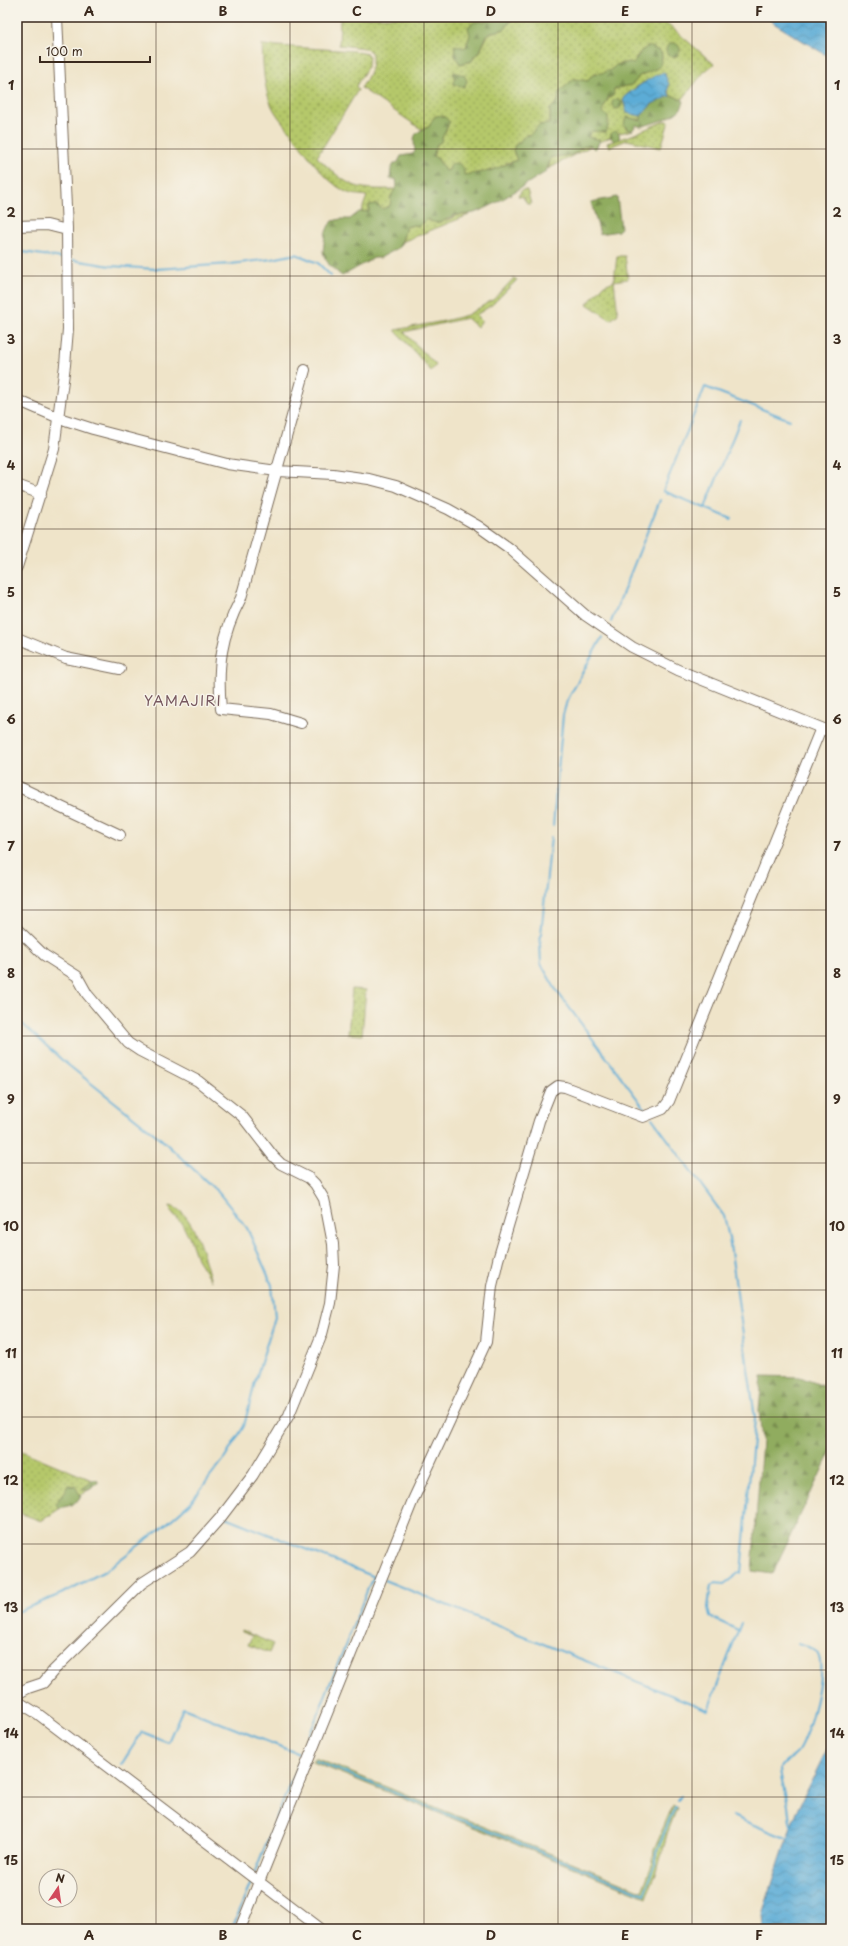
<svg xmlns="http://www.w3.org/2000/svg" width="848" height="1946" font-family="'Playpen Sans',sans-serif">
<defs>
<pattern id="grass-dots" width="8" height="8" patternUnits="userSpaceOnUse"><rect width="8" height="8" fill="#b5c86b"/><path d="M2 2h.1M6 6h.1" fill="none" stroke="#94a357" stroke-width="1.8" stroke-linecap="round"/></pattern>
<pattern id="forest-firs" width="22" height="20" patternUnits="userSpaceOnUse"><rect width="22" height="20" fill="#90ac5f"/><path d="M5 1l3.5 6h-7zM16 11l3.5 6h-7z" fill="#778c4e"/></pattern>
<pattern id="water-waves" width="16" height="10" patternUnits="userSpaceOnUse"><rect width="16" height="10" fill="#5bacd6"/><path d="M0 5q4-4 8 0t8 0" fill="none" stroke="#4c8cad"/></pattern>
</defs>
<rect width="100%" height="100%" fill="#f7f3e8"/>
<filter id="ink" filterUnits="userSpaceOnUse"><feTurbulence type="fractalNoise" baseFrequency=".025" numOctaves="2"/><feDisplacementMap in="SourceGraphic" scale="8" xChannelSelector="R" yChannelSelector="G"/><feConvolveMatrix kernelMatrix="1 2 1 2 8 2 1 2 1" color-interpolation-filters="sRGB"/></filter>
<filter id="wash" filterUnits="userSpaceOnUse"><feTurbulence type="fractalNoise" baseFrequency=".012" numOctaves="4" result="noise"/><feDisplacementMap in="SourceGraphic" scale="16" xChannelSelector="R" yChannelSelector="G"/><feGaussianBlur stdDeviation="0.9" result="paint"/><feColorMatrix in="noise" values="0 0 0 0 0 0 0 0 0 0 0 0 0 0 0 0 0 1.4 0 .05"/><feComposite in="paint" operator="in"/></filter>
<g filter="url(#wash)">
<rect width="100%" height="100%" fill="#efe4c9"/>
<!-- grass -->
<path fill="url(#grass-dots)" stroke="#787944" d="M340,17H487L486,21L470,35L466,48L454,54L460,64L472,61L474,56L479,53L489,33L505,29L513,17H660L714,64L704,72L682,100L670,96L664,72C653,78 629,89 623,99L625,108L631,114L641,116V120L631,118L624,126L630,131L619,133L600,142V141L588,137L589,134L592,131L606,132L608,126L601,112L614,89L631,85L639,76L660,67L662,57L659,51L646,49L638,55L633,64L629,62L616,65C611,71 601,76 594,74L588,81L574,79C568,86 558,90 558,101L550,109V124L539,125C533,136 530,132 524,138C520,142 517,146 513,150L517,160L507,163L501,168L484,172L464,175L449,170L445,171L438,159L433,156C435,143 446,135 449,122L432,121L429,127L421,129L361,88C368,78 375,64 371,52L364,48L339,45Z
M262,45L354,51L367,54L369,56L368,66L356,86L358,90L317,157C350,187 351,190 397,189L390,206L382,209L371,204L369,205V211L361,212L367,196C360,195 350,195 344,191C322,178 309,156 294,137C285,124 274,115 269,99C263,81 263,63 262,45Z
M664,121H669L661,148L627,140L609,147L607,143L632,135Z
M586,145L591,146L548,169L551,157L571,155Z
M522,190H527L531,204H527L523,197L518,196Z
M457,215H469L402,242L406,227L425,222L428,219L448,220Z
M617,256H625L628,279L614,281L618,314L611,320L587,304L604,285L614,281Z
M514,278L517,280L492,305L476,315L482,321L477,327L467,318L404,332L436,365L431,371L395,330L444,321L467,315L494,299Z
M352,989L366,990L362,1035L348,1034Z
M170,1206C195,1211 204,1260 211,1281L197,1259L189,1236L181,1223L171,1211Z
M17,1449L99,1483L41,1521L17,1512Z
M241,1630L273,1644L269,1653L248,1645L252,1636L241,1632Z
M315,1758L642,1891L653,1862L654,1849L673,1805L677,1808L667,1834L657,1872L646,1897L313,1762Z"/>
<!-- forest -->
<path fill="url(#forest-firs)" stroke="#666b3e" d="M487,17H513L505,29L488,33L479,53L474,56L472,61L460,64L454,54L455,45L463,48L466,47L470,35L468,27L474,22L486,21Z
M666 50a7 7 0 1 1 14 0a7 7 0 1 1-14 0Z
M649,46L661,52L662,57L660,67L639,76L635,82L631,85L614,89L613,96L608,98L602,111L608,117V126L606,132L592,131L589,134L588,137L600,140L597,147L594,149L590,145L582,147L577,152L571,155L551,157L546,172C523,185 502,202 477,212C469,215 463,214 456,215C448,217 438,228 428,219L419,226L413,225L406,227L400,247L380,258H374L346,274L342,276L330,266L325,258L323,252L325,234L329,225L333,221L340,219H350L359,212L369,211V205L377,204L382,209L390,206L391,196L397,186L396,179H390L391,169L394,164L398,162L401,156L413,154L415,151C413,135 413,133 429,127L434,117C440,114 446,116 449,122C447,129 442,136 441,142L437,144L433,156L438,159L445,171L449,170L451,164C457,162 461,164 464,169V175L490,171L517,160L513,150L516,144L520,143L521,140L525,136L530,135L539,125L550,124V109L558,101L559,92L574,79L588,81L591,76C599,72 609,74 616,65L629,62L633,64L641,51Z
M454,72L464,75L467,81L464,87L453,84L455,78L453,75Z
M666,96H674L684,101C682,117 654,122 641,127L636,125L632,131L624,126L625,120L627,117L641,121V114L655,102Z
M612 104a5 5 0 1 1 10 0a5 5 0 1 1-10 0Z
M610.5 136a4.5 4.5 0 1 1 9 0a4.5 4.5 0 1 1-9 0Z
M617,197L621,228L618,231L600,234L591,202Z
M762,1376L800,1377L831,1389V1451L772,1574L752,1571L762,1441L759,1410Z
M91,1480H97L99,1483L89,1490H82L83,1488L89,1484Z
M68,1485L75,1486L81,1497L72,1505L59,1508L56,1504Z"/>
<!-- water -->
<path fill="url(#water-waves)" stroke="#4b6b7a" d="M767,17H831V58L775,24Z
M664,72L669,84L668,91L670,96L652,104L641,116L627,113L623,99L624,97C634,89 645,81 655,76C658,74 661,74 664,72Z
M831,1741V1891L825,1929H763L762,1914L796,1812Z"/>
<g fill="none" stroke-linecap="round" stroke-linejoin="round">
<!-- stream -->
<path stroke="#5bacd6" stroke-width="2" d="M17,251L62,258
M73,260L111,266L156,269L231,264L272,259L296,254L318,263L331,276
M705,508L740,420
M732,519L663,491L705,387L790,420
M611,622L660,500
M553,826L563,715L567,701L602,637
M551,837L540,944L541,964L556,990L648,1113
M17,1019L62,1060L161,1139L219,1193L247,1228L255,1246L272,1285L275,1317L255,1382L244,1426L225,1458L189,1504L164,1526L105,1571L61,1594L17,1612
M652,1118L724,1216L729,1238L755,1418L741,1573
M225,1517L375,1577
M384,1580L708,1710L741,1623
M738,1630L710,1617L708,1608L711,1585L716,1583L724,1584L740,1572
M316,1761L644,1894L656,1864V1852L675,1807
M121,1765L142,1732L168,1742L183,1708L304,1756
M678,1800L681,1796
M732,1816L788,1839
M792,1828C789,1820 789,1814 788,1806C786,1793 780,1781 780,1768C784,1760 793,1758 798,1751C808,1736 828,1668 817,1653C813,1648 804,1645 798,1643
M254,1874L371,1581L374,1578H378
M232,1929L252,1880"/>
</g>
</g>
<g filter="url(#ink)">
<g fill="none" stroke-linecap="round" stroke-linejoin="round">
<!-- minor casing -->
<g stroke="#7a6b5a" stroke-width="12">
<path id="minor" d="M17,226L47,225L67,230
M17,400L59,418L93,429L227,464L277,471L333,474L369,479L396,486L448,509L478,526L509,548L585,615L632,647L678,670L831,732
M17,485L41,494
M17,567L54,449L65,365L68,329L67,228L57,17
M17,638L66,658L120,669
M301,723L271,714L221,709C217,666 221,636 241,598L305,370
M17,786L120,835
M17,929L44,955L77,976L87,994L128,1043L140,1051L198,1081L242,1116L273,1156L281,1164L309,1178L315,1184L324,1199L326,1208L333,1244L334,1265L330,1303L322,1334L289,1415L253,1475L221,1517L190,1552L142,1583L54,1670L43,1683L28,1688L17,1694
M17,1701L38,1714L321,1929
M240,1929L413,1500L486,1342L492,1286L498,1260L539,1121L551,1091L558,1086L565,1087L643,1117L663,1109L669,1101L821,728"/>
</g>
<!-- minor -->
<use href="#minor" stroke="#fff" stroke-width="10"/>
</g>
</g>
<!-- grid -->
<path fill="none" stroke="#3b2a1e" stroke-width="1" stroke-opacity="0.55" d="M156,17V1929M290,17V1929M424,17V1929M558,17V1929M692,17V1929M17,149H831M17,276H831M17,402H831M17,529H831M17,656H831M17,783H831M17,910H831M17,1036H831M17,1163H831M17,1290H831M17,1417H831M17,1544H831M17,1670H831M17,1797H831"/>
<g text-anchor="middle" stroke-width="3" stroke-linejoin="round" paint-order="stroke">
<!-- quarter labels -->
<g font-size="14" letter-spacing="1" fill="#77585f" stroke="#f7f3e8">
<text x="183" y="706">YAMAJIRI</text>
</g>
</g>
<!-- margin -->
<rect width="848" height="1946" fill="none" stroke="#f7f3e8" stroke-width="44"/>
<!-- north arrow -->
<g transform="translate(58 1888) rotate(13)"><circle r="19" fill="#f7f3e8" stroke="#aca397"/>
<path d="M0-3L7 15L0 10L-7 15Z" fill="#d1495b"/>
<text y="-6" font-size="11" font-weight="bold" text-anchor="middle" fill="#3b2a1e">N</text>
</g>
<!-- scale -->
<path d="M40 56v6h110v-6" fill="none" stroke="#3b2a1e" stroke-width="2"/>
<text x="46" y="56" font-size="12" fill="#3b2a1e" stroke="#f7f3e8" stroke-width="3" paint-order="stroke">100 m</text>
<rect x="22" y="22" width="804" height="1902" fill="none" stroke="#3b2a1e" stroke-width="1.5"/>
<g font-size="13" text-anchor="middle" font-weight="bold" fill="#3b2a1e">
<text x="89" y="16">A</text>
<text x="223" y="16">B</text>
<text x="357" y="16">C</text>
<text x="491" y="16">D</text>
<text x="625" y="16">E</text>
<text x="759" y="16">F</text>
<text x="11" y="90">1</text>
<text x="837" y="90">1</text>
<text x="11" y="217">2</text>
<text x="837" y="217">2</text>
<text x="11" y="344">3</text>
<text x="837" y="344">3</text>
<text x="11" y="470">4</text>
<text x="837" y="470">4</text>
<text x="11" y="597">5</text>
<text x="837" y="597">5</text>
<text x="11" y="724">6</text>
<text x="837" y="724">6</text>
<text x="11" y="851">7</text>
<text x="837" y="851">7</text>
<text x="11" y="978">8</text>
<text x="837" y="978">8</text>
<text x="11" y="1104">9</text>
<text x="837" y="1104">9</text>
<text x="11" y="1231">10</text>
<text x="837" y="1231">10</text>
<text x="11" y="1358">11</text>
<text x="837" y="1358">11</text>
<text x="11" y="1485">12</text>
<text x="837" y="1485">12</text>
<text x="11" y="1612">13</text>
<text x="837" y="1612">13</text>
<text x="11" y="1738">14</text>
<text x="837" y="1738">14</text>
<text x="11" y="1865">15</text>
<text x="837" y="1865">15</text>
<text x="89" y="1940">A</text>
<text x="223" y="1940">B</text>
<text x="357" y="1940">C</text>
<text x="491" y="1940">D</text>
<text x="625" y="1940">E</text>
<text x="759" y="1940">F</text>
</g>
</svg>
